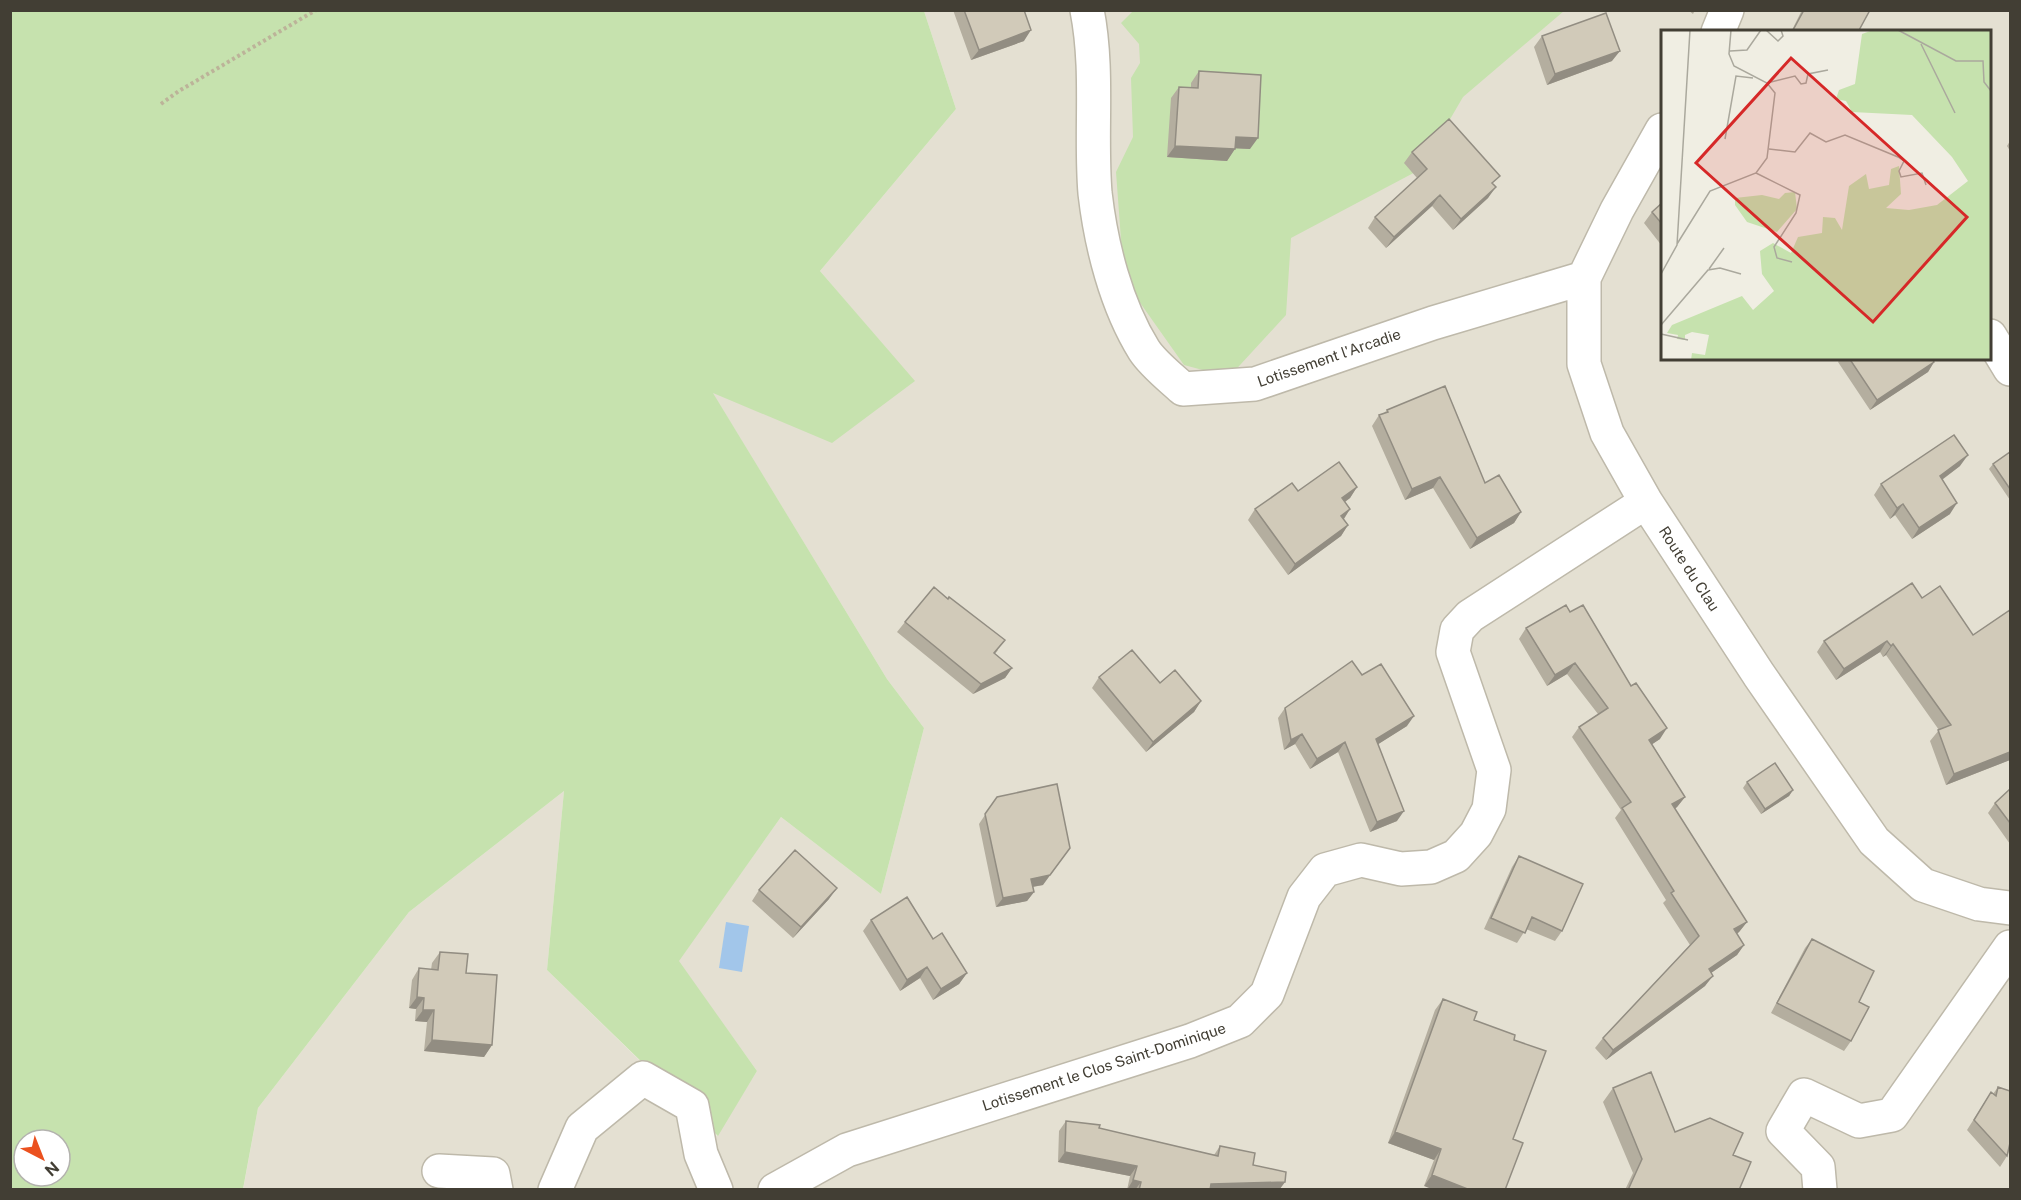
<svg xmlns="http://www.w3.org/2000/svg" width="2021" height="1200" font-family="'Public Sans',sans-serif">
<rect width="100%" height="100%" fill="#f0eee3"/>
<!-- residential -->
<path fill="#e4e0d2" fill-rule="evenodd" d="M924,11H2010V1189L243,1190L258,1108L409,912L564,791L547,970L717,1136L757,1071L678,961L781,817L881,894L924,728L887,679L712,392L914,381L820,271L956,109ZM1662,32H1990V358H1662Z"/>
<!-- green -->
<path fill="#c6e2ae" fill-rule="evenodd" d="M10,11H924L956,109L820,271L915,381L832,443L713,393L887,679L924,728L881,894L781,817L679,961L757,1071L718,1136L547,970L564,791L409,912L258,1108L243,1189H11ZM24,1140H60V1176H24Z
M1133,11H1564L1463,97L1421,169L1291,238L1286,315L1229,377L1184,365L1124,280L1116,172L1133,137L1131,78L1140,63L1139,44L1121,23Z"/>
<!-- water -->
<path fill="#a2c6ea" d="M726,922L749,926L742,972L719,968Z"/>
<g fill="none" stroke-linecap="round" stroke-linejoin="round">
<!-- minor casing -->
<g stroke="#beb9aa" stroke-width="36">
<path id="minor" d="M1087,10C1099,71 1090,132 1095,193C1101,245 1116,305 1144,350C1153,364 1170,377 1183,389L1255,384L1433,323L1584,278
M1718,32L1727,10
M1662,130L1617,210L1584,278V364L1607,433L1646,502L1759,675L1874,841L1923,885L1979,904L2010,908
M1990,336L2010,369
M439,1171L493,1174L496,1190
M555,1190L582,1128L643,1078L692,1106L701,1154L716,1190
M775,1190L847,1150L1190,1041L1240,1021L1267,994L1304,897L1325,870L1361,860L1401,869L1431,867L1456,856L1476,834L1489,809L1494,770L1453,652L1457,630L1470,616L1646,502
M1820,1190L1818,1167L1783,1131L1804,1095L1859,1121L1892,1115L2010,947"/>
</g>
<!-- path -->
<path stroke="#bcb399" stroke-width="4" stroke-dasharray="3 3" stroke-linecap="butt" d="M161,104L179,91L316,10"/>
<!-- minor -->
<use href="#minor" stroke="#fff" stroke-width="33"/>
</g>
<!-- wall -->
<path fill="#b4ae9f" d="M953,10H1024V41L971,60Z
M1688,10H1695L1693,14Z
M1802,10H1870L1858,32H1791Z
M1542,36L1612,61L1547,85L1534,47Z
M1199,71L1250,149L1235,148L1227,161L1167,157L1171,98L1179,87L1191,88V83Z
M2010,141V151L2007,146Z
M1412,152L1494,184L1488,198L1453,230L1432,206L1386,248L1368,228L1375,217L1417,178L1404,163Z
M1662,203V246L1644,223L1652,212Z
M1841,358H1932L1934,362L1928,372L1870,410L1838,362Z
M1387,410L1485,483L1521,512L1514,523L1470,549L1433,488L1405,500L1372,426L1379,415L1384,413Z
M2010,452V500L1989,469L1993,464Z
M1960,466L1942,480L1950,514L1912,539L1895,515L1890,519L1874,495L1881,484Z
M1357,487L1350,498L1345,502L1350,509L1344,519L1348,525L1341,536L1288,575L1248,520L1255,509L1298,491Z
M1922,598L1973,635L2010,610V760L1946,785L1930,741L1939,730L1886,655L1883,657L1880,652L1836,680L1817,652L1824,641Z
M1566,605L1660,739L1652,744L1685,797L1677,807L1675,809L1747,922L1739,932L1737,934L1744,945L1737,955L1711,973L1705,986L1606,1060L1595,1048L1603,1038L1690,945L1663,903L1666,900L1615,818L1621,810L1572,737L1579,727L1598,714L1567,674L1547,686L1519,639L1526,628Z
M905,622L998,650L995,654L1012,668L1005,678L973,694L897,632Z
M1362,675L1407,726L1378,744L1397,821L1370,832L1338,752L1310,769L1295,744L1284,750L1278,718L1285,708Z
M1099,677L1160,683L1201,701L1194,712L1146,752L1092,688Z
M1747,782L1793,790L1789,796L1761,814L1743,788Z
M2010,789V844L1988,813L1995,803Z
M997,797L1043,885L1033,887L1034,892L1027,901L996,907L979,824Z
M1519,856L1562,931L1555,941L1526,929L1517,943L1484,929L1512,867Z
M759,890L829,899L793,938L752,901Z
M871,920L933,939L967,973L959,984L933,1000L920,978L900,991L863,931Z
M1812,939L1859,1002L1851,1041L1844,1051L1771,1013L1805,948Z
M440,952L466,973L492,1045L484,1057L424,1051L427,1022L415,1021L416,1009L409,1008L412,980L419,968L431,970L432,963Z
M1443,999L1474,1020L1514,1040L1546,1051L1424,1186L1434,1160L1388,1143L1435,1010Z
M1998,1087L2010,1091V1151H2009L2007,1156L2000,1167L1967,1130L1991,1092L1993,1094Z
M1613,1088L1675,1132L1733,1155L1739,1190H1625L1633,1173L1603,1102Z
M1066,1121L1099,1128L1214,1155L1220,1146L1285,1182L1279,1190H1127L1130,1176L1058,1162L1059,1131Z"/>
<!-- shaded-wall -->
<path fill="#928d82" d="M1031,30L1024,41L971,60L979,50Z
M1620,51L1612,61L1547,85L1555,74Z
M1236,137L1258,138L1250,149L1228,148Z
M1175,146L1235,149L1227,161L1167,157Z
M1496,187L1488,198L1453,230L1461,219Z
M1440,195L1432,206L1386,248L1394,237Z
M1934,362L1928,372L1870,410L1877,400Z
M1968,455L1960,466L1932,487L1940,476Z
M1440,477L1433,488L1405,500L1412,489Z
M1357,487L1350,498L1335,509L1342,498Z
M1957,503L1950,514L1912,539L1919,528Z
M1903,504L1895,515L1890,519L1897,508Z
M1350,509L1343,520L1341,516Z
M1521,512L1514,523L1470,549L1477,538Z
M1348,525L1341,536L1288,575L1295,564Z
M1887,641L1880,652L1836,680L1844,669Z
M1893,644L1886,655L1883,657L1891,646Z
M1575,663L1567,674L1547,686L1555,675Z
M1012,668L1005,678L973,694L981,684Z
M1201,701L1194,712L1146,752L1153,742Z
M1414,716L1407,726L1369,750L1376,739Z
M1667,728L1660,739L1642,751L1649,740Z
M1302,734L1295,744L1284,750L1291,740Z
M1345,742L1338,752L1310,769L1317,759Z
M2010,752V760L1946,785L1954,774Z
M1793,790L1789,796L1761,814L1765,809Z
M1685,797L1677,807L1665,815L1672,804Z
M1404,811L1397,821L1370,832L1377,822Z
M1070,848L1043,885L1025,888L1031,879Z
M837,888L829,899L793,938L801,927Z
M1034,892L1027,901L996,907L1003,898Z
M1747,922L1739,932L1727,940L1734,929Z
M1744,945L1737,955L1701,980L1709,969Z
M927,967L920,978L900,991L907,980Z
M967,973L959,984L933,1000L941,989Z
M1713,976L1705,986L1606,1060L1613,1050Z
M417,997L424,998L416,1009L409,1008Z
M423,1010H434L427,1022L415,1021Z
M432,1040L492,1045L484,1057L424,1051Z
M1395,1132L1441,1149L1434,1160L1388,1143Z
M1065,1152L1137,1166L1130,1176L1058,1162Z
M1432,1175L1470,1190H1434L1424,1186Z
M1133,1180L1141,1182L1135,1190H1127Z
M1285,1182L1279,1190H1208L1211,1184Z"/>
<!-- building -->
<path fill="#d1cab9" stroke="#928d82" stroke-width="1.5" d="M964,10H1024L1031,30L979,50Z
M1804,10H1870L1858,32H1792Z
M1606,13L1620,51L1555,74L1542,36Z
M1199,71L1261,75L1258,138L1236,137L1235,149L1175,146L1179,87L1198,88Z
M1449,119L1500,176L1492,183L1496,187L1461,219L1440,195L1394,237L1375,217L1427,169L1412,152Z
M1662,203V224L1652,212Z
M1849,358H1932L1934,362L1877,400Z
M1445,386L1485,483L1499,475L1521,512L1477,538L1440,477L1412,489L1379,415L1388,412L1387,410Z
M1954,435L1968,455L1940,476L1957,503L1919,528L1903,504L1897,508L1881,484Z
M2010,452V489L1993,464Z
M1339,462L1357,487L1342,498L1350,509L1341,516L1348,525L1295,564L1255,509L1292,483L1298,491Z
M1912,583L1922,598L1940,586L1973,635L2010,610V752L1954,774L1938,730L1951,725L1893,644L1891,646L1887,641L1844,669L1824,641Z
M934,587L948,599L949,597L1005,640L994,653L1012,668L981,684L905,622Z
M1566,605L1570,612L1583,605L1631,686L1636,683L1667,728L1649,740L1685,797L1672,804L1747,922L1734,929L1744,945L1709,969L1713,976L1613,1050L1603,1038L1699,936L1671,893L1674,891L1622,808L1631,802L1579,727L1608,708L1575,663L1555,675L1526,628Z
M1132,650L1160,683L1175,670L1201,701L1153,742L1099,677Z
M1352,661L1362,675L1381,664L1414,716L1376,739L1404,811L1377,822L1345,742L1317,759L1302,734L1291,740L1285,708Z
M1775,763L1793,790L1765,809L1747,782Z
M1057,784L1070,848L1050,875L1031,879L1034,892L1003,898L985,814L997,797Z
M2010,789V823L1995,803Z
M795,850L837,888L801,927L759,890Z
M1519,856L1583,884L1562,931L1532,917L1525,933L1491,918Z
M907,897L933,939L942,933L967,973L941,989L927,967L907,980L871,920Z
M1812,939L1874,971L1859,1002L1869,1007L1851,1041L1777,1003Z
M440,952L468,954L466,973L497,975L492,1045L432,1040L434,1010H423L424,998L417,997L419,968L438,970Z
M1443,999L1477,1012L1474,1020L1515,1035L1514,1040L1546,1051L1513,1139L1523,1143L1505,1190H1470L1432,1175L1441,1149L1395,1132Z
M1651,1072L1675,1132L1710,1118L1743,1133L1733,1155L1751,1162L1739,1190H1628L1642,1159L1613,1088Z
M1998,1087L2010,1091V1143L2007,1156L1974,1120L1991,1092L1996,1096Z
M1066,1121L1100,1125L1099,1128L1218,1156L1220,1146L1255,1153L1253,1165L1286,1172L1285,1182L1211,1184L1210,1190H1139L1141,1182L1133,1180L1137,1166L1065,1152Z"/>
<g text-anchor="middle" stroke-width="4.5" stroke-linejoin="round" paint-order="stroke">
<!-- street labels -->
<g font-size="15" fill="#423e34" stroke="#fff">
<text transform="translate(1329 358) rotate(-19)" y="5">Lotissement l'Arcadie</text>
<text transform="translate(1689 569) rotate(57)" y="5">Route du Clau</text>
<text transform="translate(1104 1067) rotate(-18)" y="5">Lotissement le Clos Saint-Dominique</text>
</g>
</g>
<!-- overview -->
<g transform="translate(1661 30)">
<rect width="330" height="330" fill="#f0eee3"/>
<path d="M212,0H330V330H30L31,323L44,325L48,305L31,302L24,305V310L16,309L17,305L6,303L11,295L81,266L92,280L113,261L101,244L99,221L112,213L130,223L137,207L161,203L162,187L174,188L181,200L188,156L205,144L208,159L228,155L230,139L238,136L240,164L225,178L248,180L276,175L307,151L291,127L251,85L191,82L185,71L175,69L178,60L194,54L201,4ZM134,162L136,179L116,202L86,192L74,175V168L101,165L118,169L124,163Z" fill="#c6e2ae"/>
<path fill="none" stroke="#aaa89d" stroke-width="1.5" d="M105,0L117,11L122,6L120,0M237,0L295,31H322L323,52L330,61M260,14L294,83M69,21L86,20L100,0M106,53L134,46L140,54L145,53L147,44L167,40M64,109L75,46L92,48M108,119L134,122L149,103L165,112L184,105L237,127L243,131L238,141L240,147L261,143L265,155M95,143L139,165L135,183L113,217L116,228L131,232M16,214L49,161L95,143L106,128L114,63L106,53L73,36L68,24L70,0M48,239L63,218M0,244L16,215L29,0M0,295L47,240L59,238L80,244M0,304L27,310"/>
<path fill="#d62828" fill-opacity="0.15" stroke="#d62828" stroke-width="3" d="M130,28L306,187L212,292L35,133Z"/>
<rect width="330" height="330" fill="none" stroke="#423e34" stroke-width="3"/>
</g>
<!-- border -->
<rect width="2021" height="1200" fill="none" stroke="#423e34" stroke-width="24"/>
<!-- north arrow -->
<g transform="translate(42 1158) rotate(138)"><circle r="28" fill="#ffffff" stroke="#b3b2ae" stroke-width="1.5"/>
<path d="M0-4.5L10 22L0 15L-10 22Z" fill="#eb511f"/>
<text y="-9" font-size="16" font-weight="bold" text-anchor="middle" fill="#423e34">N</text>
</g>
</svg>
